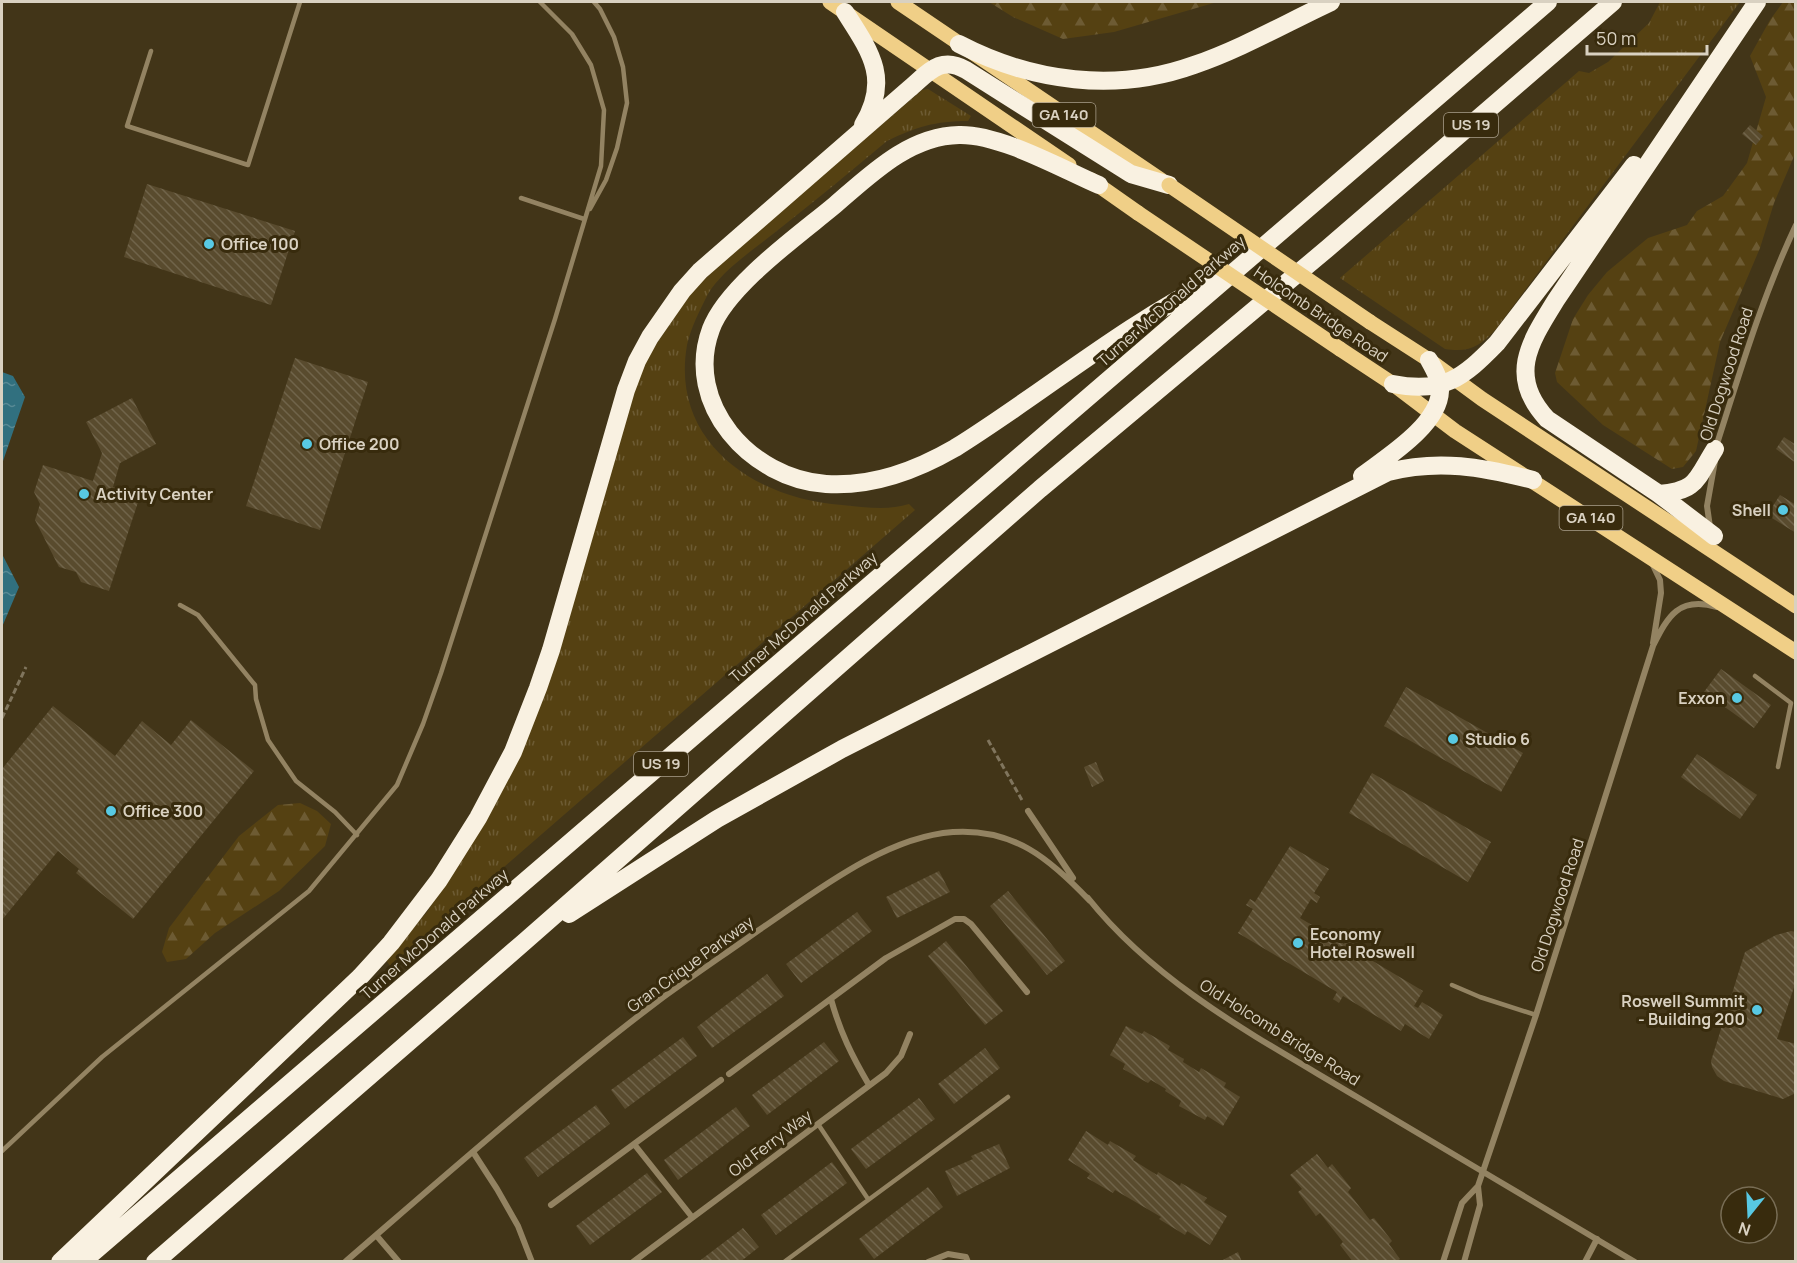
<svg xmlns="http://www.w3.org/2000/svg" width="1797" height="1263" font-family="Manrope,sans-serif">
<defs>
<pattern id="grass-tufts" width="24" height="20" patternUnits="userSpaceOnUse" patternTransform="scale(1.5)"><rect width="24" height="20" fill="#554112"/><path d="M3 7l-1-3M5 7V3M7 7l1-3M15 17l-1-3M17 17v-4M19 17l1-3" fill="none" stroke="#6d5b33"/></pattern>
<pattern id="forest-firs" width="22" height="20" patternUnits="userSpaceOnUse" patternTransform="scale(1.5)"><rect width="22" height="20" fill="#554112"/><path d="M5 1l3.5 6h-7zM16 11l3.5 6h-7z" fill="#6d5b33"/></pattern>
<pattern id="water-ripples" width="26" height="14" patternUnits="userSpaceOnUse" patternTransform="scale(1.5)"><rect width="26" height="14" fill="#31707f"/><path d="M2 4q2-2 4 0t4 0M15 11q2-2 4 0t4 0" fill="none" stroke="#588a95"/></pattern>
<pattern id="building-back-hatch" width="6" height="6" patternUnits="userSpaceOnUse" patternTransform="scale(1.5)"><rect width="6" height="6" fill="#594b2e"/><path d="M-1 5l2 2M0 0l6 6M5-1l2 2" fill="none" stroke="#70644a"/></pattern>
</defs>
<rect width="100%" height="100%" fill="#423518"/>
<!-- grass -->
<path fill="url(#grass-tufts)" d="M1660,2H1740L1496,329C1480,346 1470,353 1445,349L1340,278L1579,71L1589,73L1608,62L1649,23Z
M928,89L971,116L968,121C935,121 916,127 887,141C851,171 815,201 778,230C756,248 722,270 708,294C700,310 691,327 687,345C670,442 755,499 842,505C864,507 888,511 909,504L915,510L390,966L386,960L427,912L472,842L509,774L636,378L648,356L694,289L735,251L922,90Z"/>
<!-- forest -->
<path fill="url(#forest-firs)" d="M989,2H1217L1114,32L1063,39L1013,17Z
M1783,2H1795V154L1774,203L1760,248L1720,342L1696,451L1683,467L1672,469L1603,425L1557,382L1555,373L1573,319L1588,295L1607,272L1648,238L1687,225L1697,211L1723,196L1747,163L1766,97L1750,56L1770,20Z
M300,803L317,811L331,824L325,846L279,891L215,933L186,959L167,962L162,952L169,928L239,836L278,805Z"/>
<!-- water -->
<path fill="url(#water-ripples)" d="M2,372L13,376L25,397L2,464Z
M2,554L19,587L2,627Z"/>
<!-- building -->
<path fill="url(#building-back-hatch)" d="M1750,125L1763,136L1756,145L1742,134Z
M147,184L295,231L271,305L124,257Z
M295,358L368,382L320,530L246,506Z
M132,398L156,444L120,463L113,487L140,496L109,591L81,582L76,572L59,567L35,520L40,504L34,492L43,465L93,481L102,453L86,422Z
M1784,437L1796,445V463L1776,449Z
M1780,495L1796,505V533L1767,515Z
M1721,669L1771,705L1754,728L1704,692Z
M1406,687L1523,753L1501,792L1384,726Z
M53,706L115,756L142,721L171,745L191,720L254,771L133,919L76,873L79,869L58,851L2,920V769Z
M1697,754L1757,795L1740,819L1681,777Z
M1096,762L1104,781L1092,787L1084,767Z
M1372,773L1491,842L1468,882L1349,813Z
M1290,846L1329,869L1314,893L1320,897L1317,903L1311,899L1300,918L1344,944L1348,938L1354,942L1351,948L1423,991L1414,1006L1418,1008L1422,1002L1443,1015L1429,1039L1405,1024L1401,1031L1343,996L1339,1003L1333,999L1337,992L1238,933L1253,909L1246,905L1250,899L1255,902Z
M939,871L950,892L897,918L886,897Z
M1008,891L1065,961L1047,975L990,906Z
M857,912L872,931L801,983L786,964Z
M1791,931L1796,932V981L1777,1039L1796,1044V1093L1783,1099L1724,1081L1717,1076L1712,1067L1711,1061L1745,952L1776,935Z
M946,941L1003,1011L985,1025L928,956Z
M767,974L784,996L712,1048L697,1027Z
M1126,1026L1142,1034L1144,1031L1170,1046L1168,1050L1184,1059L1183,1062L1199,1072L1201,1068L1226,1083L1224,1087L1240,1097L1223,1126L1207,1116L1205,1120L1179,1106L1181,1101L1165,1091L1166,1089L1151,1080L1148,1083L1123,1069L1125,1064L1110,1055Z
M683,1037L697,1056L625,1109L611,1090Z
M824,1042L839,1061L767,1115L752,1095Z
M985,1048L1000,1068L954,1104L938,1084Z
M919,1098L935,1119L866,1169L851,1149Z
M596,1105L610,1124L538,1177L524,1158Z
M736,1107L750,1126L678,1180L664,1160Z
M1086,1131L1108,1145L1110,1141L1136,1156L1133,1160L1157,1175L1158,1172L1180,1186L1181,1183L1207,1198L1204,1202L1227,1216L1210,1245L1187,1231L1185,1235L1159,1219L1161,1217L1115,1190L1113,1193L1087,1178L1090,1174L1068,1160Z
M999,1144L1010,1168L957,1196L945,1171L973,1159L971,1156Z
M1317,1154L1328,1168L1332,1164L1351,1188L1348,1192L1370,1220L1374,1218L1392,1241L1389,1244L1400,1259L1396,1262H1353L1340,1245L1343,1242L1320,1213L1316,1216L1298,1192L1302,1189L1290,1175Z
M832,1162L847,1183L776,1235L761,1215Z
M647,1173L662,1192L590,1245L576,1226Z
M928,1187L943,1207L874,1259L859,1239Z
M743,1228L759,1247L740,1262H698Z
M1238,1252L1242,1262H1219Z"/>
<g fill="none" stroke-linecap="round" stroke-linejoin="round">
<!-- path -->
<path stroke="#80755d" stroke-width="3" stroke-dasharray="6 3" stroke-linecap="butt" d="M2,718L26,667
M988,740L1023,802"/>
<!-- service -->
<path stroke="#938362" stroke-width="4.5" d="M151,51L127,126L248,165L300,2
M521,198L584,219
M590,209L606,180L617,148L627,103L623,67L614,37L600,9L594,2
M180,605L198,615L255,685L256,699L268,740L296,781L335,812L357,835
M1755,676L1791,703L1778,767
M1452,985L1480,997L1536,1015
M818,1124L868,1199
M2,1151L102,1057L309,891L397,785L423,724L441,673L555,319L601,166L604,110L591,65L572,34L540,2
M784,1262L1008,1097"/>
<!-- minor -->
<path stroke="#938362" stroke-width="6" d="M1716,447C1740,372 1762,297 1796,225
M1710,527L1707,506L1715,461
M1652,563L1660,580L1661,593L1653,643
M1028,811L1073,878
M1088,898C1158,986 1262,1040 1357,1097C1450,1152 1542,1207 1635,1262
M831,999C840,1032 852,1056 869,1085
M729,1074L886,958L955,919H964L971,924L1027,992
M634,1144L692,1217
M473,1152L497,1189L518,1226L532,1262
M551,1205L721,1080
M376,1235L399,1262
M345,1262C448,1173 550,1083 658,1001C691,977 725,954 759,930C814,893 884,837 953,832C1014,828 1050,859 1090,901
M633,1262L886,1073L901,1056L910,1034
M928,1262L948,1254L966,1257L968,1262
M1443,1262L1462,1203L1478,1186
M1464,1262L1480,1205L1478,1186L1536,1015L1653,646C1668,616 1679,596 1717,607
M1585,1262L1597,1239"/>
<!-- primary -->
<path stroke="#f0cf87" stroke-width="15" d="M830,2L1069,165
M898,2L1161,180
M1091,180L1138,213
M1370,322L1429,360L1482,399L1796,606
M1340,349L1393,384L1455,431L1796,652"/>
<!-- motorway -->
<path stroke="#f9f1e1" stroke-width="18" d="M845,12C870,51 891,79 863,125
M959,44C1032,82 1116,93 1194,65C1241,49 1286,23 1331,2
M1099,185C1060,168 1000,134 959,135C909,136 871,174 835,205C799,235 727,286 711,329C683,404 751,479 826,484C871,487 917,470 955,448C1043,393 1122,326 1216,279
M1393,384C1443,394 1463,378 1497,343L1634,165
M1362,476C1387,457 1439,425 1440,391C1440,379 1434,369 1429,360
M1659,494C1698,491 1696,479 1715,449
M1714,536L1659,494L1547,419C1507,376 1530,342 1556,300L1757,2
M569,914L717,819L842,749L1388,472C1439,459 1482,467 1533,480
M60,1262L360,977L391,943L439,880L478,818L513,752L538,688L551,650L626,390L637,361L650,337L682,291L700,271L909,89C928,73 940,55 966,70L1131,174L1169,185
M82,1262L1548,2
M155,1262L523,943L1040,489L1328,248L1613,2"/>
<!-- primary-bridge -->
<path stroke="#f0cf87" stroke-width="15" d="M1169,185L1370,322
M1138,213L1340,349"/>
</g>
<!-- markers -->
<g fill="#58c9e3" stroke="#382b0d" stroke-width="2">
<circle cx="209" cy="244" r="6"/>
<circle cx="307" cy="444" r="6"/>
<circle cx="84" cy="494" r="6"/>
<circle cx="1783" cy="510" r="6"/>
<circle cx="1737" cy="698" r="6"/>
<circle cx="1453" cy="739" r="6"/>
<circle cx="111" cy="811" r="6"/>
<circle cx="1298" cy="943" r="6"/>
<circle cx="1757" cy="1010" r="6"/>
</g>
<g text-anchor="middle" stroke-width="6" stroke-linejoin="round" paint-order="stroke">
<!-- shield labels -->
<g fill="#382b0d" stroke="#a99f8b" stroke-width="1.5">
<rect x="1032.5" y="103" width="63" height="24" rx="4.5"/>
<rect x="1444" y="113" width="54" height="24" rx="4.5"/>
<rect x="1559.5" y="506" width="63" height="24" rx="4.5"/>
<rect x="634" y="752" width="54" height="24" rx="4.5"/>
</g>
<g font-size="15" font-weight="bold" fill="#d9d1c1">
<text x="1064" y="120">GA 140</text>
<text x="1471" y="130">US 19</text>
<text x="1591" y="523">GA 140</text>
<text x="661" y="769">US 19</text>
</g>
<!-- poi labels -->
<g font-size="16" font-weight="bold" fill="#d9d1c1" stroke="#382b0d" text-anchor="start">
<text x="221" y="250">Office 100</text>
<text x="319" y="450">Office 200</text>
<text x="96" y="500">Activity Center</text>
<text x="1771" y="516" text-anchor="end">Shell</text>
<text x="1725" y="704" text-anchor="end">Exxon</text>
<text x="1465" y="745">Studio 6</text>
<text x="123" y="817">Office 300</text>
<text x="1310" y="940">Economy<tspan x="1310" dy="18">Hotel Roswell</tspan></text>
<text x="1745" y="1007" text-anchor="end">Roswell Summit<tspan x="1745" dy="18">- Building 200</tspan></text>
</g>
<!-- street labels -->
<g font-size="16" fill="#d9d1c1" stroke="#382b0d">
<text transform="translate(1171 301) rotate(-41)" y="6">Turner McDonald Parkway</text>
<text transform="translate(1321 314) rotate(34)" y="6">Holcomb Bridge Road</text>
<text transform="translate(1726 374) rotate(-72)" y="6">Old Dogwood Road</text>
<text transform="translate(803 617) rotate(-41)" y="6">Turner McDonald Parkway</text>
<text transform="translate(1557 905) rotate(-72)" y="6">Old Dogwood Road</text>
<text transform="translate(434 934) rotate(-41)" y="6">Turner McDonald Parkway</text>
<text transform="translate(690 964) rotate(-36)" y="6">Gran Crique Parkway</text>
<text transform="translate(1280 1032) rotate(32)" y="6">Old Holcomb Bridge Road</text>
<text transform="translate(770 1143) rotate(-37)" y="6">Old Ferry Way</text>
</g>
</g>
<!-- border -->
<rect width="1797" height="1263" fill="none" stroke="#d9d1c1" stroke-width="6"/>
<!-- north arrow -->
<g transform="translate(1749 1215) rotate(198)"><circle r="28" fill="#382b0d" stroke="#786d55" stroke-width="1.5"/>
<path d="M0-4.5L10 22L0 15L-10 22Z" fill="#58c9e3"/>
<text y="-9" font-size="16" font-weight="bold" text-anchor="middle" fill="#d9d1c1">N</text>
</g>
<!-- scale -->
<path d="M1587 45v9h120v-9" fill="none" stroke="#d9d1c1" stroke-width="3"/>
<text x="1596" y="45" font-size="18" fill="#d9d1c1" stroke="#382b0d" stroke-width="4.5" paint-order="stroke">50 m</text>
</svg>
